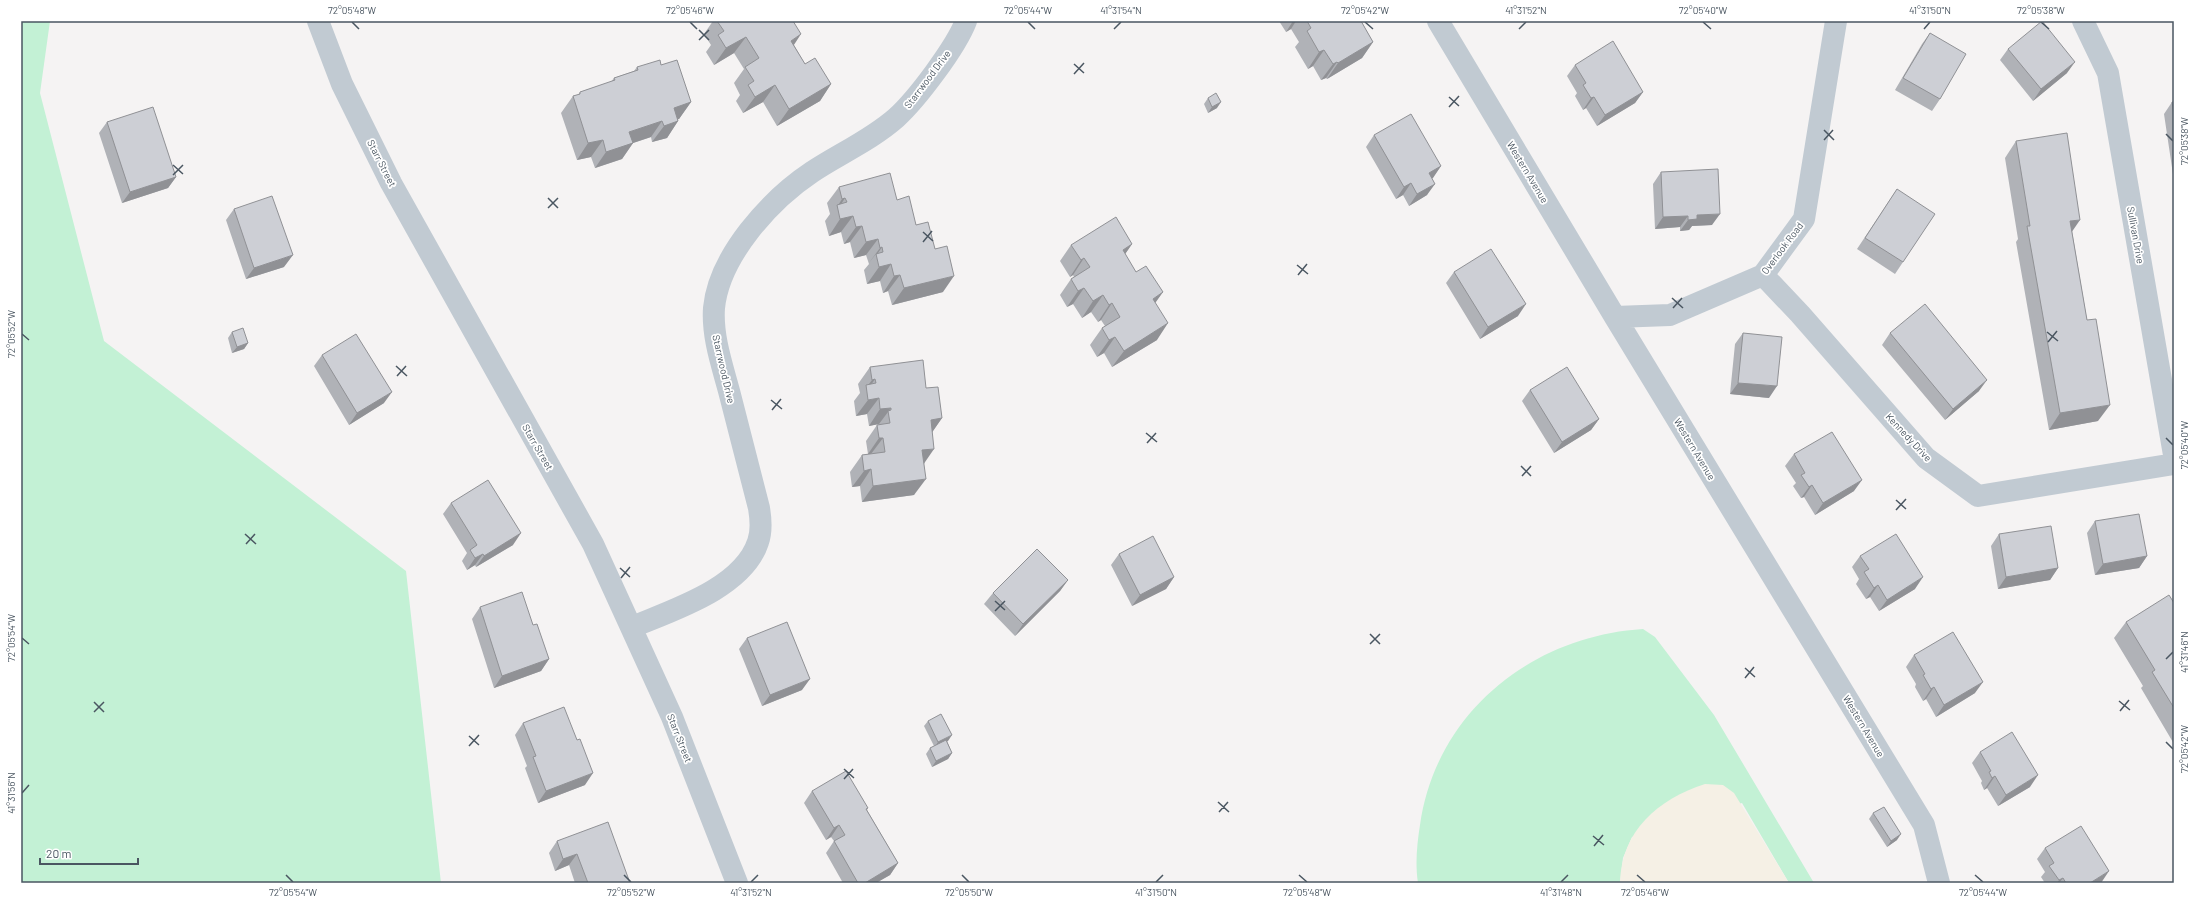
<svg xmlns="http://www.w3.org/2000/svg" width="2195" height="904" font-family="Barlow,sans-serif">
<rect width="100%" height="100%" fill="#f5f3f3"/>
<!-- green -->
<path fill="#c3f1d5" d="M21,21H50L40,93L104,341L406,571L441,883H21Z
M1643,629L1655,637L1714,715L1814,883H1789L1742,803L1632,837L1623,858L1620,883H1418C1415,864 1417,844 1420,825C1436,712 1532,636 1643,629Z"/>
<!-- sand -->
<path fill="#f5f0e5" d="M1705,784L1723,785L1734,793L1789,883H1620C1621,831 1658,799 1705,784Z"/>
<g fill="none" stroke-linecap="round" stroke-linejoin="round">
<!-- street -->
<path stroke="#c1cad2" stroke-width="22" d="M318,21L342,84L391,183L593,544L672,717L737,883
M1438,21L1615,317L1924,825L1939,883
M2083,21L2108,73L2174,455
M1763,275L1800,314L1926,458L1978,496L2174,464
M1615,317L1670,315L1763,275L1804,219L1836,21
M632,627C673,610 743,588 758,542C762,531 761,520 759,508C749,469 739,430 729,391C722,365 712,336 714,308C719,256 770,200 812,172C839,154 871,140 896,118C917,99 956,47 966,21"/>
</g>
<!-- wall -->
<path fill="#b0b2b7" d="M713,21H793L794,45L805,64L831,84L820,101L777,126L763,102L743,113L736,101L740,95L734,83L744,69L734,53L714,65L706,52L711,45L704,34Z
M1279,21H1361L1373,42L1362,58L1327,79L1326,78L1321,80L1313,66L1308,69L1295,47L1299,42L1291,29L1286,32Z
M1930,33L1940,99L1932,111L1895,90L1922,44Z
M2008,49L2067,73L2033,101L2000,60Z
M661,65L691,102L679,119H678V121L667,138L652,142L651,137L633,143L622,159L595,168L591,157L577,160L561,113L573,96L578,95L580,92L611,82L614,78L634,71L637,67Z
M1575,65L1643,92L1635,103L1597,126L1586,108L1583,110L1575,96L1577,93L1567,76Z
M1208,98L1217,108L1208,113L1204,104Z
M2172,102H2174V181L2164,114Z
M107,122L176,177L168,188L122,203L99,133Z
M1374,135L1441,166L1432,178L1427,195L1409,206L1403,195L1396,199L1366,147Z
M2016,141L2072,231L2087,320L2098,421L2049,430L2016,242L2018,239L2005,158Z
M1661,172L1712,225L1692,226L1689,230L1680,231V227L1655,229L1653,184Z
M839,187L897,200L916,225L943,292L892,305L888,291L883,293L880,281L867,284L864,270L869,264L866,255L854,258L850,242L844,244L841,232L829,236L825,221L830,214L827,203Z
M1897,189L1903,262L1895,274L1857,249Z
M234,209L284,267L246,279L226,220Z
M1132,244L1125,254L1136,272L1163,292L1155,302L1157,340L1112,367L1104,353L1097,357L1090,345L1102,328L1105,326L1101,320L1098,322L1091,312L1082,318L1073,304L1067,307L1060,295L1071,279L1074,277L1073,275L1070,277L1060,261L1071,245Z
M1454,272L1518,316L1480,339L1446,283Z
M232,332L248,343L244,349L232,353L228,338Z
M1743,333L1769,398L1730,394L1735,344Z
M1890,333L1979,391L1945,420L1882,345Z
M322,355L384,403L349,425L314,366Z
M870,367L926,388L942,418L932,432L924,464L914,495L862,502L860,486L852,487L850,472L862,455L868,454L866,441L877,425L879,424L869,426L867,414L856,416L854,401L860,393L858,384Z
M1530,390L1599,419L1591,430L1554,453L1522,401Z
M1794,454L1854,491L1815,515L1804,497L1801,498L1793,486L1796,483L1785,466Z
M451,503L513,545L476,567L475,565L467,570L462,561L467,553L443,514Z
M2095,521L2147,556L2139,568L2095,575L2087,533Z
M1999,534L2058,568L2050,580L1998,589L1991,546Z
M1119,554L1174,577L1166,589L1132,606L1111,565Z
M1860,556L1915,589L1879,611L1870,597L1866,599L1856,584L1859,579L1852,567Z
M1068,580L1060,591L1015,636L984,604L993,593Z
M2174,603V744L2141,688L2143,686L2114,638L2126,622Z
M480,607L533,625L549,659L541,671L494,688L472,619Z
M747,638L802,690L762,706L739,649Z
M1914,655L1975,693L1936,717L1926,699L1923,701L1915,687L1916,684L1906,667Z
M928,721L948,741H947L952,753L948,759L932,767L926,754L930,748L934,746L924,726Z
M523,723L585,785L538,803L525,768L527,766L515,735Z
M1980,752L2030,787L1998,806L1987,788L1984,790L1981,783L1982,781L1972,763Z
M812,791L868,808L867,810L898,863L890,875L876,883H843L826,853L834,841L831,837L826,840L804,803Z
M1873,813L1897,840L1887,847L1869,819Z
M557,841L630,883H575L569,865L555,871L549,853Z
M2045,848L2101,883H2045L2041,877L2045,872L2037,859Z"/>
<!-- shaded-wall -->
<path fill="#909195" d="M1293,21H1296L1291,29L1286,32Z
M801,34L790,51L791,41Z
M746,37L734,53L714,65L726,48Z
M1373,42L1362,58L1327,79L1338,63Z
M1324,50L1313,66L1308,69L1319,52Z
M1337,62L1326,78L1321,80L1333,64Z
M2075,62L2067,73L2033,101L2041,89Z
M831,84L820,101L777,126L789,109Z
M775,85L763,102L743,113L755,97Z
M1643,92L1635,103L1597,126L1605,115Z
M1594,97L1586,108L1583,110L1591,98Z
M691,102L679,119L663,124L674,108Z
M1221,102L1217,108L1208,113L1212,107Z
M662,121L651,137L633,143L622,159L595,168L606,152L629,132Z
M678,121L667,138L652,142L664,126Z
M603,140L591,157L577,160L588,143Z
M1441,166L1433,178L1421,184L1429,173Z
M176,177L168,188L122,203L130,192Z
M1411,183L1403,195L1396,199L1404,187Z
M1435,184L1427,195L1409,206L1417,194Z
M845,198L838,209L837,207L842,199Z
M1720,214L1712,225L1692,226L1689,230L1680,231L1688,220L1697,215Z
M853,216L841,232L829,236L840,219Z
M1688,216L1680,227L1655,229L1663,217Z
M2080,220L2069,236L2070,221Z
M862,226L850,242L844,244L856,227Z
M878,239L866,255L854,258L866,242Z
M1132,244L1121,260L1123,250Z
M882,247L876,256V254L868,264L880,248Z
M293,255L284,267L246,279L254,268Z
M1084,258L1073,275L1070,277L1081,260Z
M891,264L880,281L867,284L879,267Z
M900,275L888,291L883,293L894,276Z
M954,276L943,292L892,305L904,288Z
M1084,288L1073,304L1067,307L1078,291Z
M1163,292L1151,309L1153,299Z
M1103,295L1091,312L1082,318L1093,301Z
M1112,303L1101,320L1098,322L1109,305Z
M1526,304L1518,316L1480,339L1488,327Z
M1168,323L1157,340L1112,367L1124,351Z
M1115,337L1104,353L1097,357L1109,340Z
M248,343L244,349L232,353L237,347Z
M875,379L867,391L866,388L872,380Z
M1987,380L1979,391L1945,420L1953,409Z
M1738,383L1777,386L1769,398L1730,394Z
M392,392L384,403L349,425L357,413Z
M879,398L867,414L856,416L868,400Z
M2110,405L2098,421L2049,430L2060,413Z
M891,408L879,424L869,426L880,409Z
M942,418L931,434V420Z
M1599,419L1591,430L1554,453L1562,442Z
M879,438H883L871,454H868Z
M934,449L923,465L922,450Z
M871,469L860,486L852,487L864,471Z
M926,479L914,495L862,502L873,486Z
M1862,480L1854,491L1815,515L1823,503Z
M1812,485L1804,497L1801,498L1809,487Z
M521,533L513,545L476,567L484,556Z
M483,554L475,565L467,570L475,558Z
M2147,556L2139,568L2095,575L2103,564Z
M2058,568L2050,580L1998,589L2006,577Z
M1174,577L1166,589L1132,606L1140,595Z
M1923,577L1915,589L1879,611L1887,600Z
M1068,580L1060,591L1015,636L1023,624Z
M1878,585L1870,597L1866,599L1874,588Z
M549,659L541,671L494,688L502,676Z
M810,679L802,690L762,706L770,695Z
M1983,682L1975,693L1936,717L1944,705Z
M1934,687L1926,699L1923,701L1931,689Z
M952,735L948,741L934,748L938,742Z
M952,753L948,759L932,767L936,761Z
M593,773L585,785L538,803L546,791Z
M2038,775L2030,787L1998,806L2006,795Z
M1995,776L1987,788L1984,790L1992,778Z
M839,825L831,837L826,840L834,828Z
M1901,834L1897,840L1887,847L1891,841Z
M577,854L569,865L555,871L563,859Z
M898,863L890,875L876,883H865Z
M2109,871L2101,883H2090Z
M2063,878L2059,883H2057L2059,880Z"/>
<!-- building -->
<path fill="#cdcfd5" stroke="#909195" d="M717,21H793L801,34L791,41L805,64L815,58L831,84L789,109L775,85L755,97L748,85L754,81L745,67L759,58L746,37L726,48L718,35L724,31Z
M1307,21H1361L1373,42L1338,63L1337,62L1333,64L1324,50L1319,52L1307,31L1311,28Z
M2042,21L2075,62L2041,89L2008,49Z
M1930,33L1966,54L1940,99L1903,78Z
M1613,41L1643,92L1605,115L1594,97L1591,98L1583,85L1586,83L1575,65Z
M660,60L661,65L677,60L691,102L674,108L678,121L664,126L662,121L629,132L633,143L606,152L603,140L588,143L573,96L580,94V92L615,80L614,78L638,70L637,67Z
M1216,93L1221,102L1212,107L1208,98Z
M2172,102H2174V115Z
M153,107L176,177L130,192L107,122Z
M1411,114L1441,166L1429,173L1435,184L1417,194L1411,183L1404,187L1374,135Z
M2067,133L2080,220L2070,221L2087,320L2096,319L2110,405L2060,413L2027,226H2030L2016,141Z
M1718,169L1720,214L1697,215V219L1688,220V216L1663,217L1661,172Z
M890,173L897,200L909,196L916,225L928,222L935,249L947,246L954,276L904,288L900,275L894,276L891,264L879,267L876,254L883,252L882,247L880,248L878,239L866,242L862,226L856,227L853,216L840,219L837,205L847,202L845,198L842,199L839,187Z
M1897,189L1935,214L1903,262L1865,238Z
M272,196L293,255L254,268L234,209Z
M1116,217L1132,244L1123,250L1136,272L1146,266L1163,292L1153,299L1168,323L1124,351L1115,337L1109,340L1102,328L1120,317L1112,303L1109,305L1103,295L1093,301L1084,288L1078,291L1071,279L1090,267L1084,258L1081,260L1071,245Z
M1491,249L1526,304L1488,327L1454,272Z
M1925,304L1987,380L1953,409L1890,333Z
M243,328L248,343L237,347L232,332Z
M1743,333L1782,337L1777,386L1738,383Z
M356,334L392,392L357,413L322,355Z
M923,360L926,388L938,387L942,418L931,420L934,449L922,450L926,479L873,486L871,469L864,471L862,455L885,452L883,438H879L877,425L890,423L888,411L891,410V408L880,409L879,398L868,400L866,385L876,383L875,379L872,380L870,367Z
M1567,367L1599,419L1562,442L1530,390Z
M1832,432L1862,480L1823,503L1812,485L1809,487L1801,475L1805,473L1794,454Z
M488,480L521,533L484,556L483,554L475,558L470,550L477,545L451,503Z
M2139,514L2147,556L2103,564L2095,521Z
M2051,526L2058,568L2006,577L1999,534Z
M1896,534L1923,577L1887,600L1878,585L1874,588L1864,572L1869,569L1860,556Z
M1153,536L1174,577L1140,595L1119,554Z
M1037,549L1068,580L1023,624L993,593Z
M522,592L533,625L537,624L549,659L502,676L480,607Z
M2169,595L2174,603V708L2152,672L2155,670L2126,622Z
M787,622L810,679L770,695L747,638Z
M1953,632L1983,682L1944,705L1934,687L1931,689L1923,675L1925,674L1914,655Z
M564,707L577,740L580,739L593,773L546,791L533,757L536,756L523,723Z
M941,714L952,735L938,742L928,721Z
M2012,732L2038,775L2006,795L1995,776L1992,778L1989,772L1991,771L1980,752Z
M946,740L952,753L936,761L930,748Z
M846,771L868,808L866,809L898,863L865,883H858L834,841L845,835L839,825L834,828L812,791Z
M1884,807L1901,834L1891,841L1873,813Z
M608,822L630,883H588L577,854L563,859L557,841Z
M2081,826L2109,871L2090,883H2066L2063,878L2059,880L2049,866L2054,863L2045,848Z"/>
<!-- ticks -->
<path fill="none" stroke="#4a5661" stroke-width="1.5" d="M352,22L359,29M690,22L697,29M1028,22L1035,29M1365,22L1373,29M1703,22L1711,29M2041,22L2049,29M1114,29L1121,22M1519,29L1526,22M1924,29L1930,22M699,30L709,40M699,40L709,30M1074,64L1084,73M1074,74L1084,63M1449,97L1459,106M1449,107L1459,96M1824,130L1834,140M2166,134L2173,141M1824,140L1833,130M173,165L183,174M173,175L183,165M548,198L558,208M548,208L558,198M923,232L933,241M923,242L932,231M1297,265L1308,274M1298,275L1307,264M1672,298L1683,308M1673,308L1682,298M2047,332L2058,341M22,334L29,340M2048,342L2057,331M396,366L407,376M397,376L406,366M771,400L782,409M772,410L781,399M1146,433L1157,442M2166,438L2173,445M1147,443L1156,433M1521,466L1531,476M1522,476L1531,466M1896,500L1906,509M1896,510L1906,499M245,534L256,544M246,544L255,534M620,568L630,577M621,578L630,567M995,601L1005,610M995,611L1005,601M1370,634L1380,644M22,638L29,644M1370,644L1380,634M2166,659L2173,652M1745,668L1755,677M1745,678L1754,667M2119,701L2130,710M94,702L104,712M2120,711L2129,700M94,712L104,702M469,736L479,745M2166,742L2173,749M469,746L479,735M844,769L854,778M844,779L853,769M22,793L29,785M1218,802L1229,812M1219,812L1228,802M1593,836L1604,845M1594,846L1603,835M286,875L293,882M624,875L631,882M962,875L969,882M1299,875L1307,882M1637,875L1645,882M1975,875L1983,882M751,882L758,875M1156,882L1163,875M1561,882L1568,875"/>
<g text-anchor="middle" stroke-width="3.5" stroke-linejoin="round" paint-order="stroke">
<!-- street labels -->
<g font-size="10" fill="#4a5661" stroke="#fff">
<text transform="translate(927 79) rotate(-53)" y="4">Starrwood Drive</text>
<text transform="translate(382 163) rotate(63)" y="4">Starr Street</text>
<text transform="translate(1528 172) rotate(59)" y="4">Western Avenue</text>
<text transform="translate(2136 235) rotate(80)" y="4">Sullivan Drive</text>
<text transform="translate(1782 248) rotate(-53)" y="4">Overlook Road</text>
<text transform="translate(724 369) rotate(77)" y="4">Starrwood Drive</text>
<text transform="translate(1909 437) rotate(47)" y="4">Kennedy Drive</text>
<text transform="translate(538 447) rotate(60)" y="4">Starr Street</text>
<text transform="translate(1695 449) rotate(59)" y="4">Western Avenue</text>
<text transform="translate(1864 726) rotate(59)" y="4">Western Avenue</text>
<text transform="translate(680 738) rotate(68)" y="4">Starr Street</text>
</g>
</g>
<!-- border -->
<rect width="2195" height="904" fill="none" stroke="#ffffff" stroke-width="44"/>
<!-- scale -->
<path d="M40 858v6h98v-6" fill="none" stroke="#4a5661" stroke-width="2"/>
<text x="46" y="858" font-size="12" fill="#4a5661" stroke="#ffffff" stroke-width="3" paint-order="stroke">20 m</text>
<rect x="22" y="22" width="2151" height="860" fill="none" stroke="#4a5661" stroke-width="1.5"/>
<g font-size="10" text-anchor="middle" fill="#4a5661">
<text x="352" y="14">72°05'48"W</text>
<text x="690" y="14">72°05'46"W</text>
<text x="1028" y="14">72°05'44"W</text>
<text x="1121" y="14">41°31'54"N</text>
<text x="1365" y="14">72°05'42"W</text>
<text x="1526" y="14">41°31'52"N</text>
<text x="1703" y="14">72°05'40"W</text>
<text x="1930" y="14">41°31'50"N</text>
<text x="2041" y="14">72°05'38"W</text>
<text transform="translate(2184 141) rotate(-90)" y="4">72°05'38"W</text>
<text transform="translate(11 334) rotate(-90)" y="4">72°05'52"W</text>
<text transform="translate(2184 445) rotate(-90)" y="4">72°05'40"W</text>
<text transform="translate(11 638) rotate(-90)" y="4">72°05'54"W</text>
<text transform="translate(2184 652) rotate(-90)" y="4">41°31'46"N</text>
<text transform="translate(2184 749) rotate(-90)" y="4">72°05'42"W</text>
<text transform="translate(11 793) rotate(-90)" y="4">41°31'56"N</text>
<text x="293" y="896">72°05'54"W</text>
<text x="631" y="896">72°05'52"W</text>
<text x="751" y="896">41°31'52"N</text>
<text x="969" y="896">72°05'50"W</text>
<text x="1156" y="896">41°31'50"N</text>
<text x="1307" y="896">72°05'48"W</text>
<text x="1561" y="896">41°31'48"N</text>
<text x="1645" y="896">72°05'46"W</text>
<text x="1983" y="896">72°05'44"W</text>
</g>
</svg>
